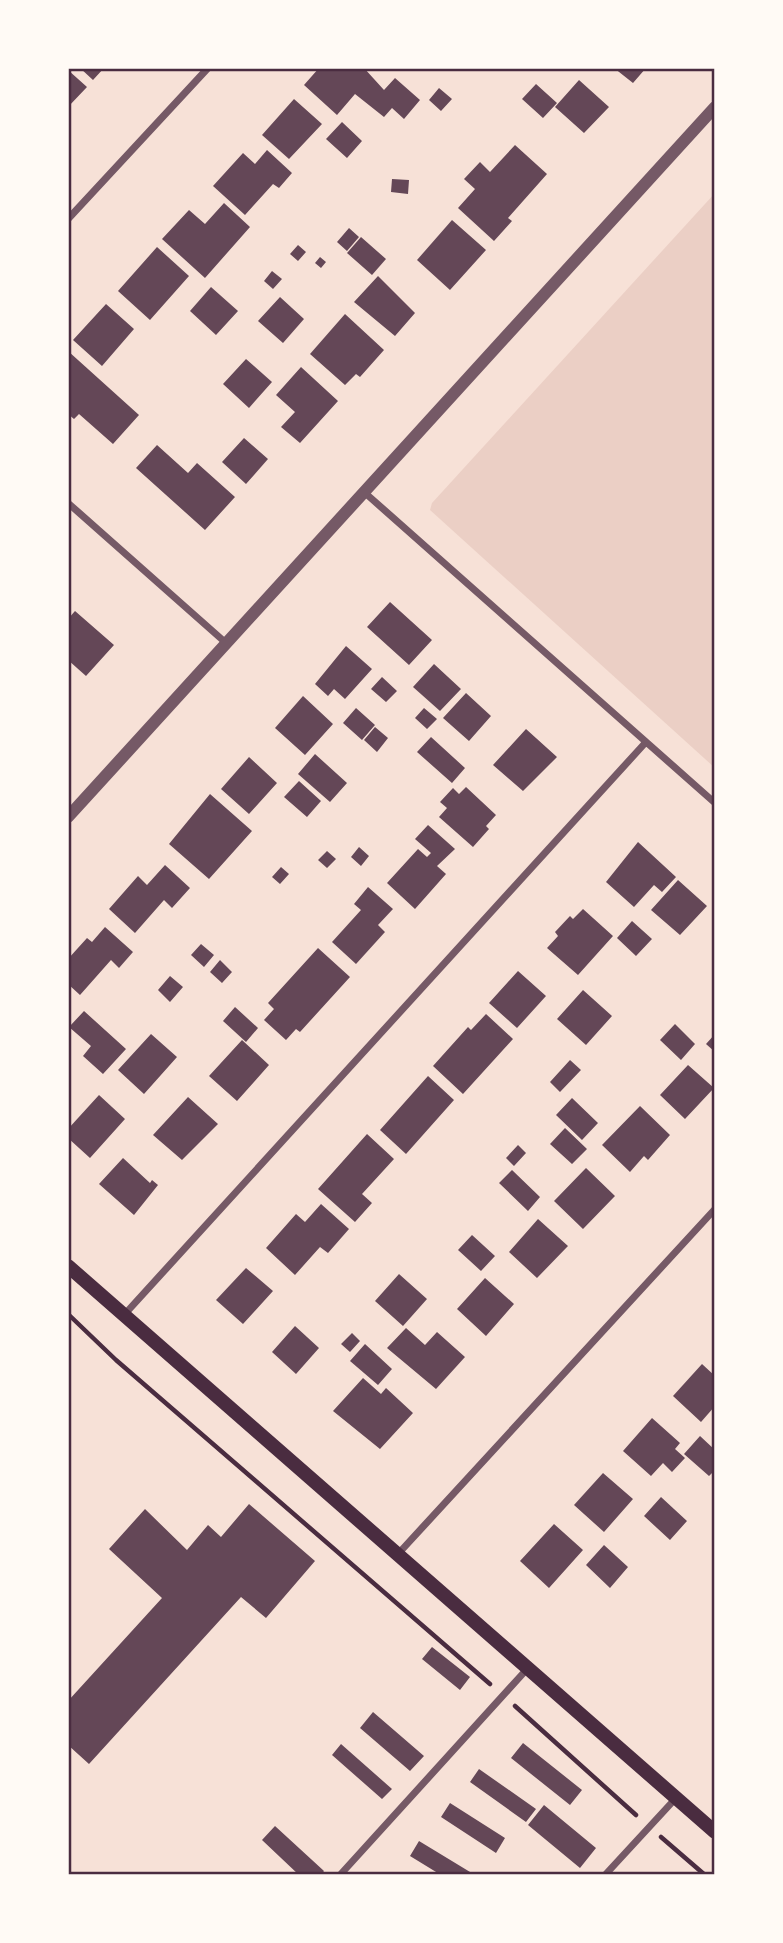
<svg xmlns="http://www.w3.org/2000/svg" width="783" height="1943" font-family="Literata,serif">
<rect width="100%" height="100%" fill="#f7e1d7"/>
<!-- green -->
<path fill="#ebcfc5" d="M715,193V768L430,510L432,503Z"/>
<!-- building -->
<path fill="#644757" d="M80,68H104L93,80Z
M319,68H364L384,90L395,78L420,100L404,119L392,108L384,117L355,94L337,115L304,85Z
M614,68H646L633,83Z
M68,70L87,87L68,107Z
M579,80L609,107L584,133L555,107Z
M536,84L557,103L543,118L522,99Z
M439,88L452,99L441,111L429,100Z
M294,99L322,124L289,159L262,135Z
M342,122L362,141L347,158L326,139Z
M515,145L547,174L508,218L512,221L494,241L458,208L475,189L464,179L480,162L490,172Z
M267,150L292,173L279,188L273,184L245,215L213,186L243,153L255,164Z
M392,179L409,180L408,194L391,192Z
M224,203L250,227L205,278L162,239L189,210L205,224Z
M452,220L486,250L450,290L417,260Z
M349,228L359,237L347,251L337,242Z
M361,237L386,259L372,275L347,253Z
M298,245L306,252L298,261L290,254Z
M157,247L189,276L150,320L118,291Z
M320,257L326,262L321,268L315,263Z
M272,271L282,279L273,289L264,281Z
M378,276L415,313L395,336L354,302Z
M211,287L238,311L216,335L190,311Z
M280,297L304,319L283,343L258,321Z
M106,304L134,329L102,366L73,340Z
M345,314L384,350L360,377L356,374L345,385L310,354Z
M68,351L139,415L113,444L79,414L74,419L68,414Z
M246,359L272,382L249,408L223,384Z
M301,367L338,401L300,443L281,427L295,412L276,395Z
M244,438L268,459L246,484L222,462Z
M157,445L188,473L197,463L235,497L205,530L136,468Z
M390,602L432,640L409,665L367,627Z
M75,611L114,645L86,676L68,660V619Z
M346,646L372,669L345,699L334,689L328,696L315,684Z
M434,664L461,689L440,711L413,687Z
M382,677L397,691L386,702L371,689Z
M466,693L491,716L469,741L443,718Z
M303,696L333,724L305,755L275,728Z
M356,708L375,725L362,740L343,723Z
M424,708L437,719L427,729L415,718Z
M375,727L388,738L377,752L364,740Z
M526,729L557,757L523,791L493,765Z
M431,737L465,768L452,783L417,752Z
M315,754L347,783L330,802L298,774Z
M249,757L277,783L249,814L221,789Z
M299,781L321,801L307,817L284,797Z
M466,787L496,815L486,826L489,829L473,847L439,817L447,808L440,802L453,788L459,794Z
M210,794L252,831L209,879L169,844Z
M428,825L455,849L437,866L446,874L415,909L387,883L418,849L427,857L431,853L415,839Z
M638,842L676,877L662,892L654,885L634,907L606,882Z
M359,847L369,856L361,866L351,857Z
M327,851L336,859L327,868L318,860Z
M165,865L190,888L172,908L164,900L135,933L109,909L138,876L147,885Z
M281,867L289,874L280,884L272,877Z
M678,880L707,906L680,935L651,910Z
M368,887L393,909L378,925L385,932L356,964L332,942L361,910L354,904Z
M583,909L613,936L578,975L547,948L558,936L555,932L570,916L573,919Z
M632,921L652,939L636,956L617,938Z
M105,927L133,952L119,968L111,960L80,995L68,984V959L87,938L92,942Z
M201,944L214,955L204,967L191,955Z
M318,948L350,977L300,1032L296,1029L286,1040L264,1020L274,1009L268,1003Z
M220,960L232,972L222,983L210,972Z
M518,971L546,996L517,1028L489,1003Z
M170,976L183,987L170,1002L158,990Z
M583,990L612,1016L586,1045L557,1019Z
M235,1007L258,1028L246,1042L223,1021Z
M84,1011L126,1049L103,1074L83,1056L91,1046L69,1027Z
M486,1014L513,1039L463,1094L433,1066L468,1027L471,1030Z
M675,1024L695,1044L681,1060L660,1040Z
M151,1034L177,1057L144,1094L118,1070Z
M715,1034V1052L706,1044Z
M242,1040L269,1065L237,1101L209,1076Z
M570,1060L581,1070L560,1092L550,1082Z
M688,1065L714,1088L685,1119L660,1095Z
M428,1076L454,1100L406,1154L380,1130Z
M99,1095L125,1119L90,1158L68,1138V1129Z
M188,1097L218,1124L182,1160L153,1135Z
M572,1098L598,1123L582,1140L556,1115Z
M640,1106L670,1135L648,1160L644,1156L630,1172L602,1145Z
M565,1128L587,1149L572,1164L550,1144Z
M367,1134L394,1159L362,1194L372,1203L355,1222L318,1189Z
M518,1145L526,1153L514,1166L506,1158Z
M123,1158L150,1183L152,1180L158,1185L134,1215L99,1184Z
M586,1168L615,1196L583,1229L554,1201Z
M512,1170L540,1197L528,1211L499,1183Z
M321,1204L349,1229L328,1253L320,1247L295,1275L266,1248L296,1214L305,1222Z
M538,1219L568,1246L537,1278L509,1252Z
M472,1235L495,1256L481,1271L458,1250Z
M246,1268L273,1291L243,1324L216,1300Z
M399,1274L427,1299L403,1326L375,1301Z
M485,1278L514,1304L486,1336L457,1309Z
M295,1326L319,1348L296,1374L272,1352Z
M406,1328L425,1345L437,1332L465,1357L436,1389L387,1348Z
M352,1333L360,1341L350,1352L341,1344Z
M365,1344L392,1369L378,1385L350,1361Z
M702,1364L715,1376V1406L701,1422L673,1396Z
M363,1378L381,1394L386,1388L413,1413L380,1449L333,1411Z
M652,1418L680,1443L675,1449L685,1458L672,1472L663,1463L651,1476L623,1451Z
M700,1436L715,1450V1470L709,1476L684,1454Z
M603,1473L633,1499L604,1532L574,1505Z
M661,1497L687,1521L670,1540L644,1516Z
M249,1504L315,1561L266,1618L241,1597L89,1764L68,1745V1701L162,1598L109,1549L145,1509L187,1550L208,1525L221,1537Z
M554,1524L583,1550L549,1588L520,1561Z
M604,1545L628,1567L610,1588L586,1565Z
M432,1647L470,1677L460,1690L422,1659Z
M373,1712L424,1756L410,1771L360,1728Z
M523,1743L582,1790L570,1805L511,1758Z
M341,1744L392,1789L382,1799L332,1755Z
M479,1769L536,1809L526,1822L470,1782Z
M450,1803L505,1838L496,1853L441,1817Z
M544,1805L596,1848L580,1868L528,1825Z
M275,1826L324,1871L321,1875H299L262,1840Z
M419,1841L475,1875H441L410,1856Z"/>
<g fill="none" stroke-linecap="round" stroke-linejoin="round">
<!-- path -->
<path stroke="#4a2c40" stroke-width="4.5" d="M68,1314L116,1360L490,1684
M515,1706L636,1815
M661,1837L705,1875"/>
<!-- minor -->
<path stroke="#755966" stroke-width="7" d="M68,219L208,68
M364,492L715,803
M68,503L226,643
M124,1315L646,742
M398,1554L715,1209
M340,1875L528,1668
M605,1875L676,1798"/>
<!-- tertiary -->
<path stroke="#755966" stroke-width="12" d="M68,817L715,107"/>
<!-- secondary -->
<path stroke="#4a2c40" stroke-width="14" d="M68,1266L715,1832"/>
</g>
<!-- border -->
<rect width="783" height="1943" fill="none" stroke="#fffaf5" stroke-width="140"/>
<rect x="70" y="70" width="643" height="1803" fill="none" stroke="#4a2c40" stroke-width="2.5"/>
</svg>
